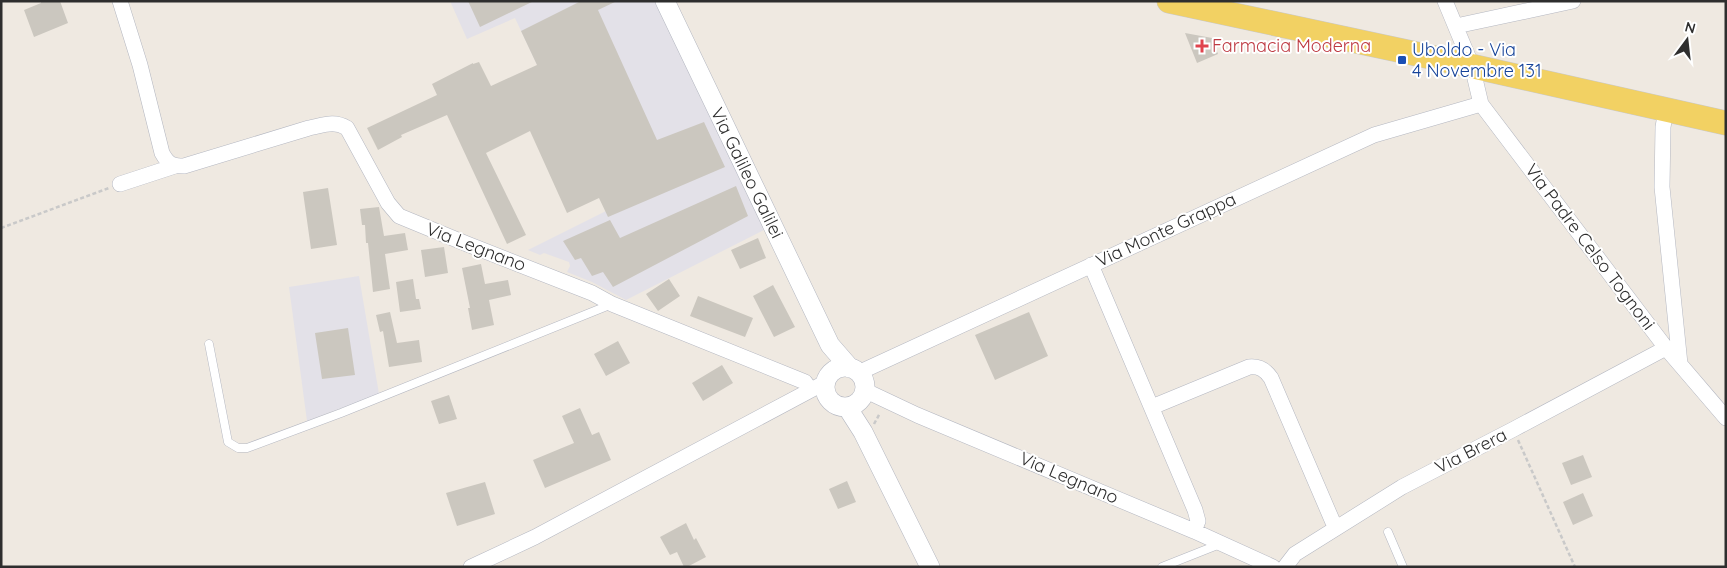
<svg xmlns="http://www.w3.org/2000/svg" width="1727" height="568" font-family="Quicksand,sans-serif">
<rect width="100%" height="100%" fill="#efe9e1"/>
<!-- industrial -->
<path fill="#e3e1e8" d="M450,1H657L764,230L626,300L592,282L567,272L570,266L569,262L544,253L540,255L528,250L606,211L515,18L467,39Z
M359,276L379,394L307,421L289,287Z"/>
<!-- building -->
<path fill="#cbc7bf" d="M41,1H60L68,23L34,37L24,10L41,3Z
M468,1H534L480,27Z
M581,1H617L598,10L657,140L704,122L725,167L608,217L599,198L567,213L530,131L486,153L526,235L507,244L447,115L401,135L402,137L378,150L367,128L437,95L432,84L473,63V64L479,62L491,86L537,65L521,31Z
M1185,33L1212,38L1218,54L1197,63Z
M736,186L748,216L613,287L603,272L592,276L581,258L575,260L563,241L610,220L620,238Z
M328,188L337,245L311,249L303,192Z
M379,207L384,236L405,233L408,250L385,254L390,289L373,292L368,243H366L365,225H362L360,209Z
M758,238L766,258L740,269L731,250Z
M444,247L448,273L425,277L421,250Z
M481,264L485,284L508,280L511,295L489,300L494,325L472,330L468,308H470L462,268Z
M413,279L416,299H419L421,309L400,312L396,282Z
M669,279L680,296L658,311L646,294Z
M773,285L795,327L774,337L753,296Z
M698,296L753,318L745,337L690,316Z
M390,312L397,343L419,340L422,362L389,367L383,331L380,332L376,315Z
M1029,312L1048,356L995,380L975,335Z
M348,328L355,375L322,379L315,333Z
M618,341L630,363L606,376L594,354Z
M722,365L733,383L703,401L692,383Z
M449,395L457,419L439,424L431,401Z
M580,408L592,435L599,432L611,460L545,488L533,460L574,443L562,416Z
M1583,455L1592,477L1571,485L1562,463Z
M847,481L856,502L838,509L829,489Z
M485,482L495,514L457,526L446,493Z
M1583,493L1593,516L1573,525L1563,502Z
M686,523L694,540L696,538L706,557L687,567H684L677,552L670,555L660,537Z"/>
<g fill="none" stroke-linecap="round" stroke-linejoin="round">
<!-- service casing -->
<g stroke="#b4b7c1" stroke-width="9">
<path id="service" d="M209,344L228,442L238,448H247L341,413L612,304
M1388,532L1403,567
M1162,567L1220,544"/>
</g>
<!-- minor casing -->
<g stroke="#b4b7c1" stroke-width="16">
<path id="minor" d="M120,1L140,65L162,153C168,164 172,166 184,166L309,128C324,125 334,120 347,128L388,203L399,216L467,244L592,293L612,304L805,382L810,389
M1445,1L1472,66L1481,104L1666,348L1726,418
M1456,26L1573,1
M1666,110L1663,127L1662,187L1680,364
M120,184L175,166
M1091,265L1195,510L1198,521L1194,531
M858,373L1374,135L1481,104
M864,390L917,415L1194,531L1273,567
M1152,407L1249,367C1259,366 1265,369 1271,378L1335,527
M471,567L535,537L826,382
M1285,567L1295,554L1402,487L1514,429L1666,348"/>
</g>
<!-- tertiary casing -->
<g stroke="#b4b7c1" stroke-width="20">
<path id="tertiary" d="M665,1L830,345L850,368
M825 387a20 20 0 1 1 40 0a20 20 0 1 1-40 0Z
M847,407L863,432L930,567"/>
</g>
<!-- primary casing -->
<g stroke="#c9c9c9" stroke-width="25">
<path id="primary" d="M1169,1L1440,59L1726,123"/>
</g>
<!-- path -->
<path stroke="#c9c9c9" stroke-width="2.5" stroke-dasharray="4 2.5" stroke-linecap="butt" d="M1,228L109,188
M874,424L880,413
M1518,440L1575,567"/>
<!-- service -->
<use href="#service" stroke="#fff" stroke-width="8"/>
<!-- minor -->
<use href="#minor" stroke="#fff" stroke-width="15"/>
<!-- tertiary -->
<use href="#tertiary" stroke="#fff" stroke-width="19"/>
<!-- primary -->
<use href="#primary" stroke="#f2d163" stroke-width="24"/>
</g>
<!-- markers -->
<path fill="#e0444e" stroke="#fff" stroke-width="2" d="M1199.5 38.5h5v5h5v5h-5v5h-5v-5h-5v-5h5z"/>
<rect fill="#1a4fb4" stroke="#fff" stroke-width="2" x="1397" y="55" width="10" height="10" rx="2.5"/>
<g text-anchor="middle" stroke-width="4" stroke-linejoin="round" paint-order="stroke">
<!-- health labels -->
<g font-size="18" fill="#be3a42" stroke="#fff" text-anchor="start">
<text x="1212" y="52">Farmacia Moderna</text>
</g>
<!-- transit labels -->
<g font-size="18" fill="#164399" stroke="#fff" text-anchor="start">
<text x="1412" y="56">Uboldo - Via<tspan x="1412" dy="21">4 Novembre 131</tspan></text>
</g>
<!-- street labels -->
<g font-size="18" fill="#2e2e2e" stroke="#fff">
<text transform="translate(747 173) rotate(64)" y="6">Via Galileo Galilei</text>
<text transform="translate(1166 230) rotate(-25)" y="6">Via Monte Grappa</text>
<text transform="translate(476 247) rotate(21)" y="6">Via Legnano</text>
<text transform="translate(1590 247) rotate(53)" y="6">Via Padre Celso Tognoni</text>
<text transform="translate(1471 451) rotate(-27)" y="6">Via Brera</text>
<text transform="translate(1069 478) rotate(23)" y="6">Via Legnano</text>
</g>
</g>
<!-- border -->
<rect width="1727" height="568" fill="none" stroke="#2e2e2e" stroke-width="5"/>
<!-- north arrow -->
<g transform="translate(1687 40) rotate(15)" stroke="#ffffff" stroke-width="4" paint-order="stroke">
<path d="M0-4L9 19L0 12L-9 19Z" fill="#2e2e2e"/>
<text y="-8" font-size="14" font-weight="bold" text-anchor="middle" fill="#2e2e2e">N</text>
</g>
</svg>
